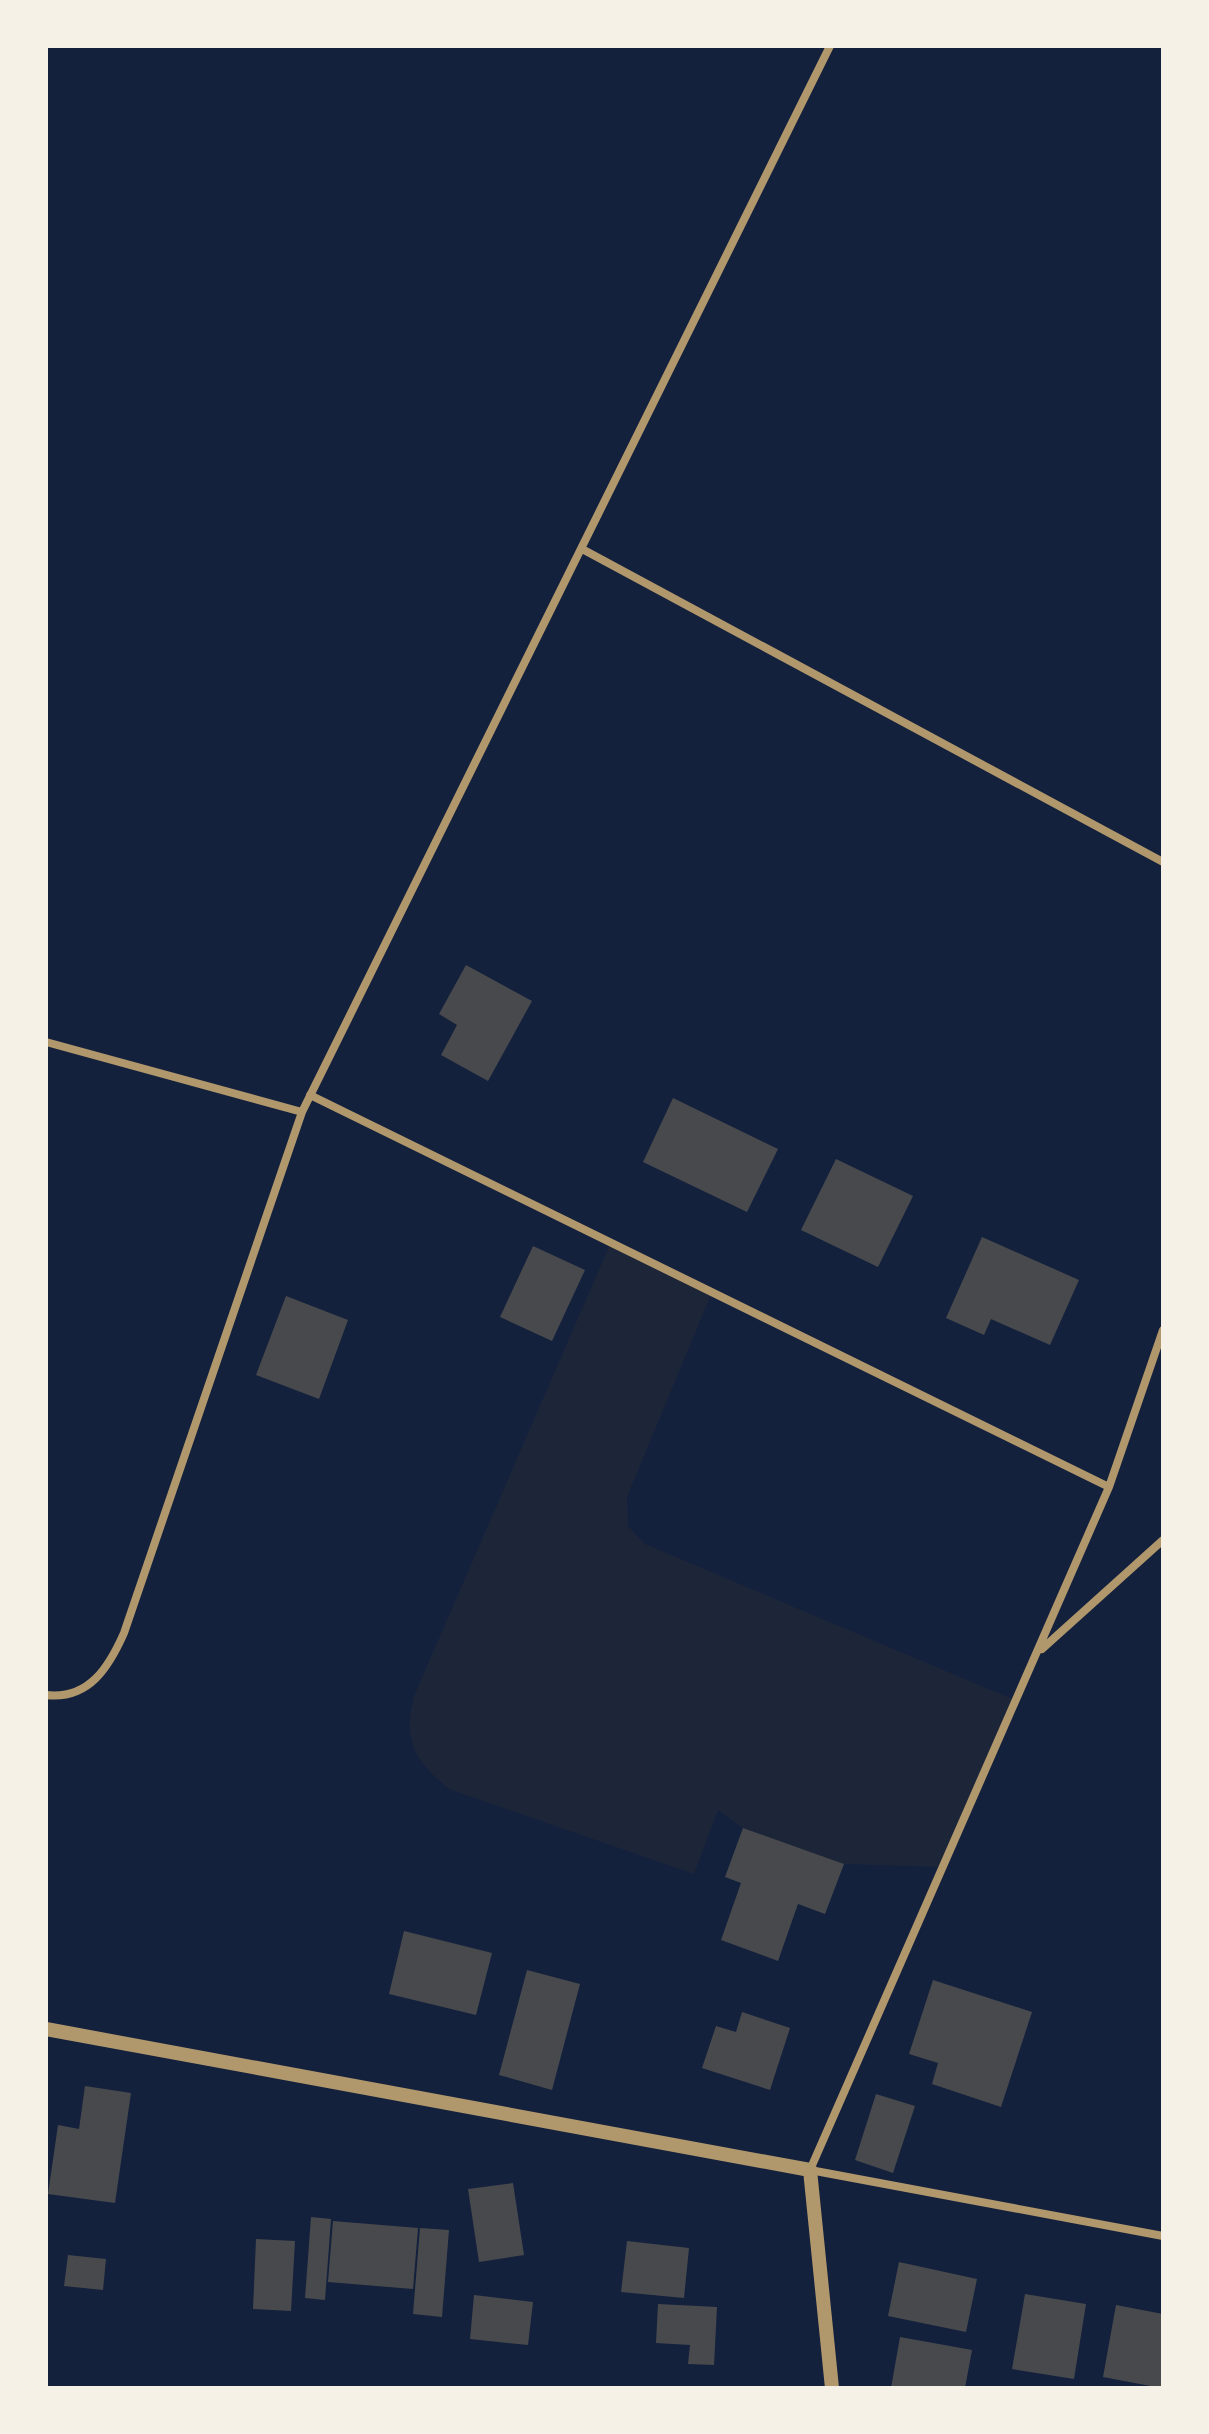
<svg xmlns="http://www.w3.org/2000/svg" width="1209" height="2434" font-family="Georgia,serif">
<rect width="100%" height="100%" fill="#14213d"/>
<!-- green -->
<path fill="#1d2539" d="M611,1242L712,1292L627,1497L628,1526L645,1544L1017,1701L943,1867L844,1864L743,1828L718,1810L694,1874L449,1789C414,1760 403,1741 414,1696Z"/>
<!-- building -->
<path fill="#48494c" d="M466,965L532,1001L488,1081L441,1055L457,1025L439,1014Z
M673,1098L778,1149L747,1212L643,1162Z
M836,1159L913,1196L878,1267L801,1230Z
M982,1237L1079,1280L1050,1345L991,1319L984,1335L946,1318Z
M533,1246L585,1270L552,1341L500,1317Z
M286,1296L348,1320L319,1399L256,1375Z
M743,1828L844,1864L825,1914L798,1904L778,1961L721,1940L741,1883L725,1877Z
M404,1931L492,1953L476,2015L389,1994Z
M527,1970L580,1984L552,2090L499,2075Z
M933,1980L1032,2012L1001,2107L932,2084L938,2063L909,2054Z
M742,2012L790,2028L770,2090L702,2068L716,2026L736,2032Z
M85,2086L131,2093L115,2203L48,2194L58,2125L79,2129Z
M876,2094L915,2106L893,2173L855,2160Z
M513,2183L524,2255L479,2262L468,2189Z
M311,2217L331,2219L325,2300L305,2298Z
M333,2221L418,2228L413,2289L328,2282Z
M420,2228L449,2230L442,2317L413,2314Z
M256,2239L295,2241L291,2311L253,2309Z
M627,2241L689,2248L684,2298L621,2292Z
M68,2255L106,2259L103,2290L64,2286Z
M899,2262L977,2279L966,2332L888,2316Z
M1025,2294L1086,2304L1074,2379L1012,2369Z
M474,2295L533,2302L528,2345L470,2339Z
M658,2304L717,2307L714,2365L688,2364L690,2345L656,2343Z
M1116,2305L1163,2314L1161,2388L1103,2377Z
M900,2337L972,2350L965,2388H891Z"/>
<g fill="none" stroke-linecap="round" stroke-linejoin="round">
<!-- minor -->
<path stroke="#b1986c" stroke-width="8" d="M584,550L1163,862
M46,1042L302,1112
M310,1095L1109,1487
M1163,1330L1109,1487L810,2170L1163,2236
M1042,1649L1163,1540
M46,1695C89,1700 109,1667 124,1633L302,1112L830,46"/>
<!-- tertiary -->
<path stroke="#b1986c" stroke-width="14" d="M46,2029L810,2170L832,2388"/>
</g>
<!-- border -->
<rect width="1209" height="2434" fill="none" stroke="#f6f1e7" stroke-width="96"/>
</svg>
